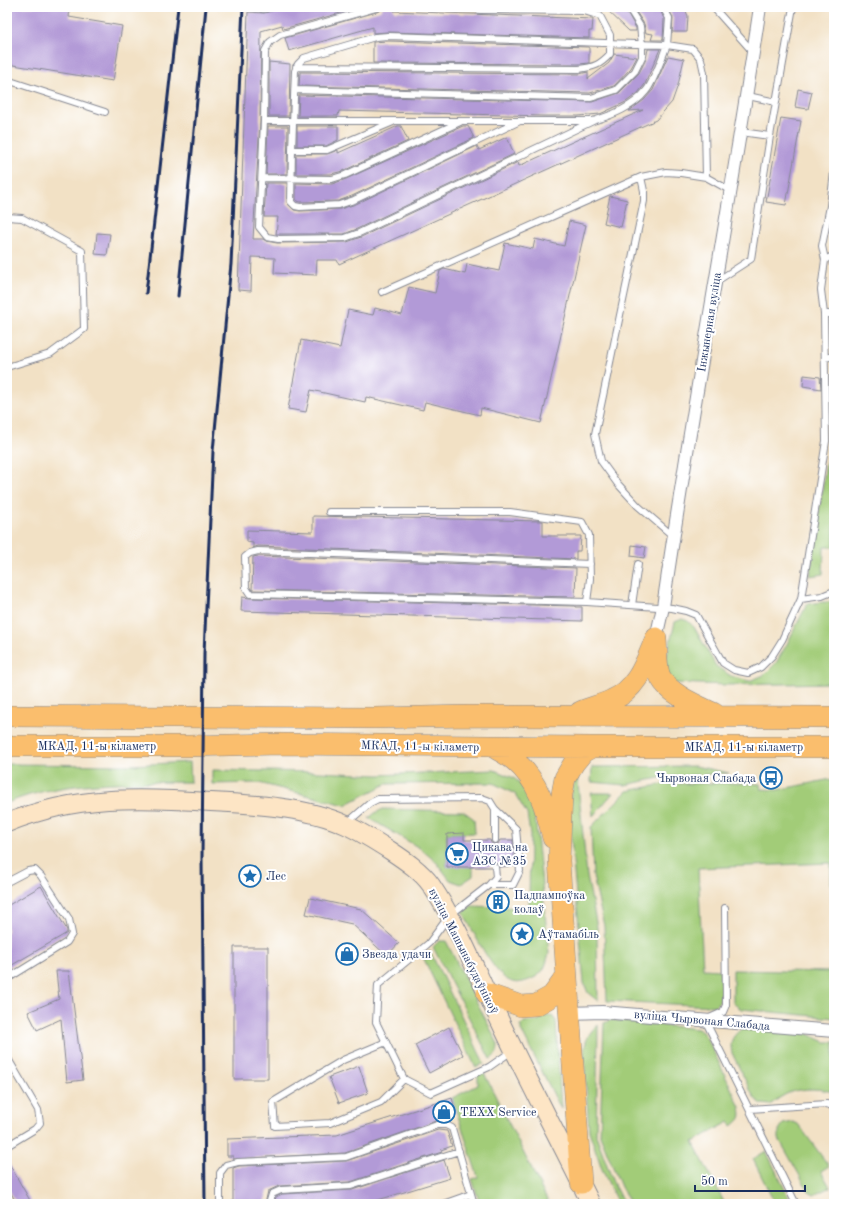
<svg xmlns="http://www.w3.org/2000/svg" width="841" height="1211" font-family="'Old Standard TT',serif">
<rect width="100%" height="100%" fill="#fff"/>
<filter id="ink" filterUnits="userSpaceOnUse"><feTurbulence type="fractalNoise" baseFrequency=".025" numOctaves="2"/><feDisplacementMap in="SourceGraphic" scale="8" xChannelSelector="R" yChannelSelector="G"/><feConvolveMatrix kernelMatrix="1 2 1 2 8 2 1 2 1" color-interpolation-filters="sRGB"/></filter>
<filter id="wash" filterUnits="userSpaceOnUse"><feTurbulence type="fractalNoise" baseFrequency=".012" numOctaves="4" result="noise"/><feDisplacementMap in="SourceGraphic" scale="16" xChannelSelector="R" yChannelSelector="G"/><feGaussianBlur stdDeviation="0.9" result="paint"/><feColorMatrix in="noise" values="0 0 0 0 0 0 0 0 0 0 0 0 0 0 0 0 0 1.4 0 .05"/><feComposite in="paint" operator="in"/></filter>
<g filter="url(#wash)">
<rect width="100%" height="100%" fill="#f2e1c5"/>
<!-- green -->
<path fill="#a2cc78" stroke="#5e7e6b" d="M828,449H834V547H824L823,574L810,576Z
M823,602H834V683L727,685L672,683L666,677L667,656L675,622L682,619L688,621L694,627L716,666L731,676L749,681L764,675L776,663L787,644L807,604Z
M190,762L191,782C129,783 65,779 7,803V764L131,765Z
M695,766L729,773L664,777L625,785L591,782L592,767Z
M212,770L320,772L378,775L494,770L514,778L529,791L534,806L549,953C545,968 544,974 529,980C522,983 514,984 508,980C492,972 472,929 463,912L471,906L529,908L530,834L527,814L515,794L493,783L386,784L345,805L259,783L212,784Z
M577,773L587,876L597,927L598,1001L588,993L584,983L568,805Z
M834,779V1018L741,1009L733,1003V970L832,972L831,863L698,868L703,969L720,970C721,982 725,998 715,1006L607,1001L604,926L593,876L591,827L627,791L664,784L733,783L760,784L761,789L777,790L826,780Z
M591,793H613L593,816Z
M383,809L463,811L474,819L475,833L447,834V866L473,867V876L461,884L450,880L437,863L421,849L369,818L375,813Z
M439,941H446L498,1044C498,1052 497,1055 490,1059L433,947Z
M430,951L484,1063L476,1068L423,957Z
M546,1016H552L556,1021L561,1109L521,1030V1025L524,1022L537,1021Z
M611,1020L698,1029L704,1034L709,1042L740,1107C742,1118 741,1119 732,1126L729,1122L693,1142L725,1204H631L621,1187L600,1135L604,1023Z
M598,1025L596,1135L615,1187L624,1204H618L602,1169L589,1131L584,1052C586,1039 588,1033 598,1025Z
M743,1028L804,1032L825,1042H834V1093C824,1088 802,1088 791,1092C783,1095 776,1100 770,1105L762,1104L754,1098L732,1053C729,1041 733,1035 743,1028Z
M478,1071L485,1075L549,1204H480L472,1179L478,1177L452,1098L478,1085Z
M793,1122L798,1124L829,1166L821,1171L830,1187L814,1195L809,1192L779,1139V1130L783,1124Z
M766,1151L792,1204H775L753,1159Z"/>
<g id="blocks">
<!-- building -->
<path fill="#b29ad7" d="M10,7H70L69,17L122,26L113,81L7,64V25Z
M287,7H362L283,29L282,25L261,31L260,121L253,239H263L266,241L277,243L347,242L361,237L518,162L519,166L643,110L629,111L644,100L653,90L668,56L684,59L678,85L672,102L656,120L339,264L337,260H317L316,275L274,273L275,258L252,257L251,291L238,290L248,12L264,13Z
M383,7H393L394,11L593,19L592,31H589V38L388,32L373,33V27L289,51L285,38L380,11Z
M604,7H624L636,28V31H629Z
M633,7H659L664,19L663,40H651L653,34L646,33L644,24Z
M668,7H684L688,16L687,32H672L673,18Z
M388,41L589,47V63L579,64L373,63V42Z
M648,49H660L645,84L638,93L626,102L600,114L578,116H544L339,111L338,116H298L299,95L592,102L619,93L639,73L646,59Z
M614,54L637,57L631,68L614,86L590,93L299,86L300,72L579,74L588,72V79L609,63Z
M269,62L290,64L289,116H269Z
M798,89L812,92L808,109L795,107Z
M781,118L801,121L786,205L766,202Z
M268,126H288L287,174H266Z
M297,126H338V140L326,146H297Z
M398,126H401L408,141L343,171L331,174H296V154H327L338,150V153Z
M463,126H468L474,138L352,196L338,201L300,202L296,200V183L332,184L346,179Z
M507,137L514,154L357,229L344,234H276L278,217H264L266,183H287V203L294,210L300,211L340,209L356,204L477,146L479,150Z
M610,196L627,200L621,227L604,223Z
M569,221L586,225L541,423L481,408L480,415L425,402L423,410L366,397L365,402L311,390L306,412L288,409L301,340L340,348L348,310L373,315L375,308L402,315L409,287L435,293L440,271L444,269L465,274L467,264L499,271L505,243L533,249L535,239L564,246Z
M97,233L110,234L107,255L95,254Z
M804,375L820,377L821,389L803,386Z
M313,516L542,521H543V536H581L580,551H576V559L258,546L253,548V543L247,542V530L313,532Z
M632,545L646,547L644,558L631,556Z
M258,556L576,568L575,597L252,590L253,557Z
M242,597L250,598L575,606V607H582V621L241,611Z
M464,833V840H490L491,843L495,844H498L500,840H513L515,866L499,867L498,864L495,863L492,864L491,867H447V834Z
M41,886L67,930V933L7,968V906Z
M310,898L361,909L399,943L387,956L352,924L306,914Z
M234,947H268V1079H234Z
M56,971H69L83,1080L67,1082L61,1019L37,1030L28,1012L59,999Z
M449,1027L463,1055L429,1073L415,1045Z
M359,1066L368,1093L339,1103L329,1077Z
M452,1098L456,1112L443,1116L444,1120L436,1121L345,1153L233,1159V1156H227V1139L337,1135Z
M438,1130L447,1131L452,1146L441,1150L442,1152L350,1182L279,1186L268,1191L265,1204H233V1168L239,1166L346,1161Z
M7,1160L32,1204H17L7,1186Z
M444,1160L450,1178L365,1204H274L276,1197L282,1194L352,1190Z"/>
</g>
</g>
<g filter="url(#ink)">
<use href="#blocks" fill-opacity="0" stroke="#868892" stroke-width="1"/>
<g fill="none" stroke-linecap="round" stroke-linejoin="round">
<!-- service casing -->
<g stroke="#868892" stroke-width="8">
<path id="service" d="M379,7L280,35L270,42L265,51L264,121L259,227L267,237L278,239L345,238L359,233L593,121
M444,7L482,9
M713,7L753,52
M263,9L271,7
M296,67L579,69C594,67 600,65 610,54V35L600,16L584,11L479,10
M7,80L105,112
M295,90L591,98L616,90L635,71L642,57V45L640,26L628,7
M748,96L776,102
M264,121H593C613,115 633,107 646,91C654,82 662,57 667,45L693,49L701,59L704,73L706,177L731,191
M520,121L354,200L339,205L300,207L295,206L291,202L292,150L295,71L298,64L304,58L375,37L388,36L667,45L669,18L663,7
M741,132L770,136
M292,150H327L393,122
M641,177L644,191V201L595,434L601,461L617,483L638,506L673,536
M262,178L332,179L345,175L460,122
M7,217L22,218L82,251L84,329L50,354L7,367
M825,260L834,255
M717,281L751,259L770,136L793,7
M382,292L641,177L666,172L681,173L706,177
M824,314H834
M825,358L834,356
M329,512H510L582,522L589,535L590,579L587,602
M590,564L258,551L250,553L245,557L246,588L250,594L587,602L672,608L686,611L696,615L723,663L734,670L748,673L761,667L772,656L782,640L801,599L826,441L824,314L821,290L825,260L822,246L830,206L834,172
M801,599L822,596L834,591
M632,605L638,564
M347,823L370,803L378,799L482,798L490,801L495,809V840
M495,867L496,877L489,885L449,916L429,943L378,985L376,1022L404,1079L431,1093L489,1067L512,1051
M7,882L28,871L35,870L41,876L69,919L72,934L67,942L7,979
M489,885H513L520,871L516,829L495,809
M725,908L726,1005L723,1012L705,1020L796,1204
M386,1042L343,1060L273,1102L275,1126L330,1123L381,1102L404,1079
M7,1057L38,1110L40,1123L35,1129L7,1146
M750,1109L827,1104L834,1107
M220,1204V1173L226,1165L238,1162L346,1157L437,1125H446L452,1128L474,1204
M269,1204L272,1194L281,1190L351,1186L459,1151
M443,1204L471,1194"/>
</g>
<!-- minor casing -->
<g stroke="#868892" stroke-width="14">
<path id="minor" d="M656,638L663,607C692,406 730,207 760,7
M569,1013L602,1012L834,1031"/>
</g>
<!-- secondary casing -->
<g stroke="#868892" stroke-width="20">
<path id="secondary" d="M7,823C75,795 139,797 211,802C252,804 308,807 346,825C361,832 377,842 391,851C406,861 421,871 431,885C459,927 477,974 499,1019C528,1081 561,1142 591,1204"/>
</g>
<!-- trunk casing -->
<g stroke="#868892" stroke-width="22">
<path id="trunk" d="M656,640C657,650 656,670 661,678C670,695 699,706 715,714
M580,712C591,707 602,705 612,700C638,689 646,661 656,638
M7,716L375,718L468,716L834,717
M7,746H189L277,744L592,747H834
M493,747C500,751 508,755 514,760C538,780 546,808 553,838
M487,994L521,1006L536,1005L552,996L566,977
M581,1183L559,861L562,794L565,778L574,763L583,752L592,747"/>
</g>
<!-- service -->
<use href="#service" stroke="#fff" stroke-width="6"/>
<!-- minor -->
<use href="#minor" stroke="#fff" stroke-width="12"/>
<!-- secondary -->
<use href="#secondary" stroke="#fde5c5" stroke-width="18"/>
<!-- trunk -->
<use href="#trunk" stroke="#fabe6d" stroke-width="21"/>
<!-- rail -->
<path stroke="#1b2f5e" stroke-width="3" d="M146,293L178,7
M178,296L206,7
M205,1204L202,858L204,653L213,451L231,264L243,7"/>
</g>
</g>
<!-- icons -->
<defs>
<g id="bus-ring" transform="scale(1.15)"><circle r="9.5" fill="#fff" stroke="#1f6fb2" stroke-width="1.5"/><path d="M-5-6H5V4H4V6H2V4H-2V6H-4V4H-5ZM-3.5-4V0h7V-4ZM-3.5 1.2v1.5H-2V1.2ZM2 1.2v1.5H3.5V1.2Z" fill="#1f6fb2"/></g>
<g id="supermarket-ring" transform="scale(1.15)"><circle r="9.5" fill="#fff" stroke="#1f6fb2" stroke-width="1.5"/><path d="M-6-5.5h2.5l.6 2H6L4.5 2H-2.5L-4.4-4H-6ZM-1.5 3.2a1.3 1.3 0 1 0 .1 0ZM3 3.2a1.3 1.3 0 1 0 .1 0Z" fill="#1f6fb2"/></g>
<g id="sight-ring" transform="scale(1.15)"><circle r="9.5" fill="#fff" stroke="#1f6fb2" stroke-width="1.5"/><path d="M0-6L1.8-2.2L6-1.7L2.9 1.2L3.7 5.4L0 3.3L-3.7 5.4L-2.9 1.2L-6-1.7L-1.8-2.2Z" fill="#1f6fb2"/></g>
<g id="building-ring" transform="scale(1.15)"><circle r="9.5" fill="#fff" stroke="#1f6fb2" stroke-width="1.5"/><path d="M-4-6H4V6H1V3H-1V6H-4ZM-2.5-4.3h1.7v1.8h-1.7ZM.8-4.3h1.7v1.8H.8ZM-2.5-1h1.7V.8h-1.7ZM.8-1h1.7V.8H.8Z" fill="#1f6fb2"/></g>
<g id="shop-ring" transform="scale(1.15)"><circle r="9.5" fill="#fff" stroke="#1f6fb2" stroke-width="1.5"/><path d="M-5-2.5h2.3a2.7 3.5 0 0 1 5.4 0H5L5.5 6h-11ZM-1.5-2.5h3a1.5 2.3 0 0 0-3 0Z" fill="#1f6fb2"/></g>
</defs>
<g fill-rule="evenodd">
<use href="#bus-ring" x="771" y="778"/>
<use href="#supermarket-ring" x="457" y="854"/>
<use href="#sight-ring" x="250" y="876"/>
<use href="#building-ring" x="498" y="902"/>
<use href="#sight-ring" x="522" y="934"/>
<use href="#shop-ring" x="347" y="954"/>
<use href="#shop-ring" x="444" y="1112"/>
</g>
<g text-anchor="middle" stroke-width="4" stroke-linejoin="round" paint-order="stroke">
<!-- street labels -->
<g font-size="12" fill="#1b2f5e" stroke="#fff">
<text transform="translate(709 322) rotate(-81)" y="4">Інжынерная вуліца</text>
<text x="97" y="750">МКАД, 11-ы кіламетр</text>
<text transform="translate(420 746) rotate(1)" y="4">МКАД, 11-ы кіламетр</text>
<text x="744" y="751">МКАД, 11-ы кіламетр</text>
<text transform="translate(464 951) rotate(63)" y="4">вуліца Машынабудаўнікоў</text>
<text transform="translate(702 1020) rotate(5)" y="4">вуліца Чырвоная Слабада</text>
</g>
<!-- poi labels -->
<g font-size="12" fill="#1b2f5e" stroke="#fff" text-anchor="start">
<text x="756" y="782" text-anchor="end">Чырвоная Слабада</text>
<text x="472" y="851">Цикава на<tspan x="472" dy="14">АЗС №35</tspan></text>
<text x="266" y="880">Лес</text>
<text x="514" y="899">Падпампоўка<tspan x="514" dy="14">колаў</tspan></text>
<text x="538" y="938">Аўтамабіль</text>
<text x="362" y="958">Звезда удачи</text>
<text x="460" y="1116">TEXX Service</text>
</g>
</g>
<!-- margin -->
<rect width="841" height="1211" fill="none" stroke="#fff" stroke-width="24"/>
<!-- scale -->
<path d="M695 1185v6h110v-6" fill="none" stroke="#1b2f5e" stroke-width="2"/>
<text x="701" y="1185" font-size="12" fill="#1b2f5e" stroke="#ffffff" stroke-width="3" paint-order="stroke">50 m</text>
</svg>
